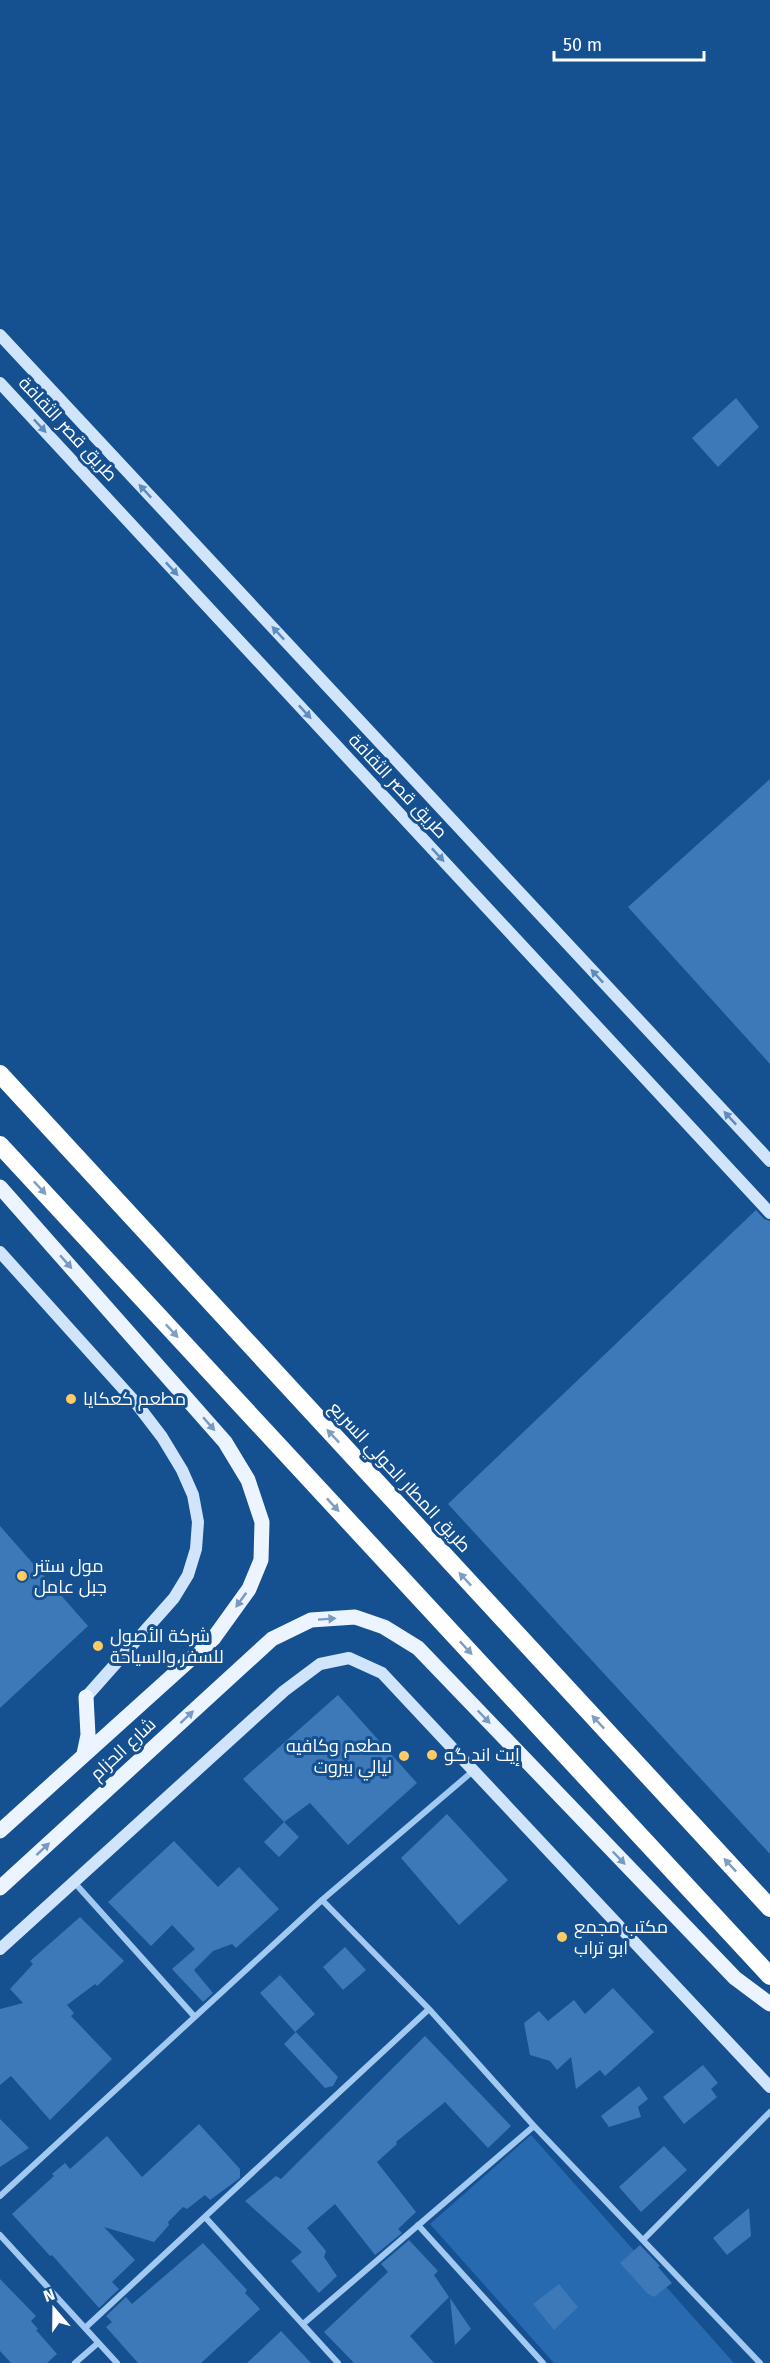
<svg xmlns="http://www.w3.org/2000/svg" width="770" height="2363" font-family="'Fira Sans',Cairo,sans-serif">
<rect width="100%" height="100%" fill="#155091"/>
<!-- green -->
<path fill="#276ab0" d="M531,2135L734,2363H554L430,2224Z"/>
<!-- building -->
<path fill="#3d79b9" d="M736,398L759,427L718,467L692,438Z
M770,779V1064L628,907Z
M756,1210L764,1219L770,1221V1854L448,1504Z
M0,1526L88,1626L0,1708Z
M338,1695L417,1783L348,1845L310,1803L284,1822L243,1779Z
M447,1814L508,1880L459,1925L401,1858Z
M284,1822L299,1837L279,1857L264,1842Z
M174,1841L218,1887L239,1867L279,1909L236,1948L232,1944L213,1951L194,1970L213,1993L203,2002L172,1969L195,1949L172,1925L151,1946L108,1902Z
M80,1917L124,1961L97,1986L95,1984L67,2005L74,2013L71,2016L112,2059L50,2120L11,2076L0,2085V2009L23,2003L10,1989L33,1964L30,1961Z
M345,1947L366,1970L343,1990L323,1967Z
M280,1975L315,2014L295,2032L260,1993Z
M613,1988L654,2032L605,2076L600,2070L576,2089L571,2057L557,2070L550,2061L530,2055L524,2023L539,2011L548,2021L574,2000L585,2014Z
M296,2032L338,2077L333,2086L325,2088L284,2044Z
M425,2036L511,2126L488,2148L445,2102L396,2142L397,2144L377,2162L416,2212L398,2229L402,2233L375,2255L335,2204L307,2228L326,2251L324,2257L337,2276L319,2293L291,2261L302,2252L245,2201L276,2176L281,2179Z
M703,2065L718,2083L711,2089L717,2097L684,2124L663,2097Z
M639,2086L648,2099L638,2107L641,2117L609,2127L601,2116Z
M0,2119L29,2148L0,2167Z
M199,2124L240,2169V2178L210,2200L205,2195L187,2209L183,2207L168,2222L169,2225L154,2242L104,2227L135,2260L112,2282L119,2289L99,2308L52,2255L50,2256L12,2214L54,2176L52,2174L65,2163L70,2169L107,2136L142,2177Z
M664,2146L687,2170L641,2212L619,2187Z
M749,2208L751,2236L727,2255L713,2238Z
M409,2240L438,2271L434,2275L449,2297L410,2336L434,2363H354L324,2332L388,2272L381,2264Z
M203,2243L247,2290L245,2293L260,2309L201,2363H138L106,2327L112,2322L106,2316L126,2297L132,2304Z
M640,2245L660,2266L658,2267L672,2283L654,2297L647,2293L620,2263Z
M0,2279L36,2316L31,2321L38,2329L36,2330L57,2354L47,2363H11L0,2351Z
M559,2284L578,2307L554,2330L533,2304Z
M450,2298L471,2329L455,2345Z
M281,2331L311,2363H247Z"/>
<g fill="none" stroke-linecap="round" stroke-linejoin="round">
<!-- street -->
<path stroke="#a2c9f1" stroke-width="6" d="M74,1882L194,2016
M322,1900L429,2009L534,2126L760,2363
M0,2196L322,1900L473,1771
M205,2217L338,2363
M418,2225L543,2363
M0,2235L117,2363
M643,2240L770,2112
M303,2324L534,2126
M85,2328L429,2009
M75,2363L98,2343"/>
<!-- secondary -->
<path stroke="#d0e5fc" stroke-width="12" d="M0,335L770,1161
M0,383L770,1213
M0,1252L136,1403L162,1437L182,1470L193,1495L198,1522L196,1549L188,1575L174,1598L86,1697
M0,1949L284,1691L320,1664L349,1658L382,1673L770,2087"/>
<!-- primary -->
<path stroke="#ecf4ff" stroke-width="15" d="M0,1187L225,1442L248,1480L262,1522L261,1560L249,1589L213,1639L0,1831
M84,1754L88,1735L86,1697
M0,1888L272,1639L311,1620L355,1617L384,1627L418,1648L735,1978L770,2004"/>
<!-- highway -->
<path stroke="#fff" stroke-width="18" d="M0,1074L770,1908
M0,1145L770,1976"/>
</g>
<!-- one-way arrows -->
<defs><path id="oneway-solid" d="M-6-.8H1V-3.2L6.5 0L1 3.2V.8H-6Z" transform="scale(1.5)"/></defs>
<g fill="#608cbc">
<use href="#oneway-solid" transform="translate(40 426) rotate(47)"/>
<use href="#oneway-solid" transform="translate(145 491) rotate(-133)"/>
<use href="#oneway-solid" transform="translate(172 569) rotate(47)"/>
<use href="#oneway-solid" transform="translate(278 633) rotate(-133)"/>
<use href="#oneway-solid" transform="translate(305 712) rotate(47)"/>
<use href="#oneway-solid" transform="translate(438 855) rotate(47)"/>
<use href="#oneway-solid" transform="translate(597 976) rotate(-133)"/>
<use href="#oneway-solid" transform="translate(730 1118) rotate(-133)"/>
</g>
<g fill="#7e9fc2">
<use href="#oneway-solid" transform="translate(40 1188) rotate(47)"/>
<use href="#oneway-solid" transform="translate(172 1331) rotate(47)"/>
<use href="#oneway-solid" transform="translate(333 1436) rotate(-133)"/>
<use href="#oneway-solid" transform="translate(333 1505) rotate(47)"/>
<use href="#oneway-solid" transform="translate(465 1579) rotate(-133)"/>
<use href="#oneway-solid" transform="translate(466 1648) rotate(47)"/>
<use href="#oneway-solid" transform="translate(598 1722) rotate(-133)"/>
<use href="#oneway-solid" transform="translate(730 1865) rotate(-133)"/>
</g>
<g fill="#769ac2">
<use href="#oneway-solid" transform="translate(66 1262) rotate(49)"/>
<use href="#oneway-solid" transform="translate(209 1424) rotate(49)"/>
<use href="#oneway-solid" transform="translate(241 1600) rotate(126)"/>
<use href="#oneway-solid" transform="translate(327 1619) rotate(-4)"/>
<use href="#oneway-solid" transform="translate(187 1717) rotate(-43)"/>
<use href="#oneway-solid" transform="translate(484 1717) rotate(46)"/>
<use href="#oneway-solid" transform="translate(43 1849) rotate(-43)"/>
<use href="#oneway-solid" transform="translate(619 1858) rotate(46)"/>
</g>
<!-- markers -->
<g fill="#ffcb62" stroke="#155091" stroke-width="2">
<circle cx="71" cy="1399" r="6"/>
<circle cx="22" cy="1576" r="6"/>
<circle cx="98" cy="1646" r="6"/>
<circle cx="432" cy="1755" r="6"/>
<circle cx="404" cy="1756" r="6"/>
<circle cx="562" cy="1937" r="6"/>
</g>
<g text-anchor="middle" stroke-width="6" stroke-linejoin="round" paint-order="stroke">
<!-- street labels -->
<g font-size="18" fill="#fff" stroke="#155091">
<text transform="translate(68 429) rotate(47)" y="6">طريق قصر الثقافة</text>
<text transform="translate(398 786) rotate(47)" y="6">طريق قصر الثقافة</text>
<text transform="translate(400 1477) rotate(47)" y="6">طريق المطار الحولي السريع</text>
<text transform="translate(123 1749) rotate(-43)" y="6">شارع الحزام</text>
</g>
<!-- poi labels -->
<g font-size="18" fill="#fff" stroke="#155091" text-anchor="start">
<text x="83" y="1405">مطعم كعكايا</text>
<text x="34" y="1572">مول ستنر<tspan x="34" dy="21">جبل عامل</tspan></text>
<text x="110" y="1642">شركة الأصول<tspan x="110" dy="21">للسفر والسياحة</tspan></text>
<text x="392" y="1752" text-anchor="end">مطعم وكافيه<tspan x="392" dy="21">ليالي بيروت</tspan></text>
<text x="444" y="1761">إيت اند گو</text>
<text x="574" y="1933">مكتب مجمع<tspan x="574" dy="21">ابو تراب</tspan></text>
</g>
</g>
<!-- north arrow -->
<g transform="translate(54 2309) rotate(340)" stroke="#155091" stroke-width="4.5" paint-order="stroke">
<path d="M0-4.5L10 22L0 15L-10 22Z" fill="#ffffff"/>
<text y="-9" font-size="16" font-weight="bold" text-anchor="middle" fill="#ffffff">N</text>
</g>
<!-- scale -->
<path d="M554 51v9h150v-9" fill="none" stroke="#ffffff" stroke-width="3"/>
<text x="563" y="51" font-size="18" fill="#ffffff" stroke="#155091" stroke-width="4.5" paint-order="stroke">50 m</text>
</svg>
